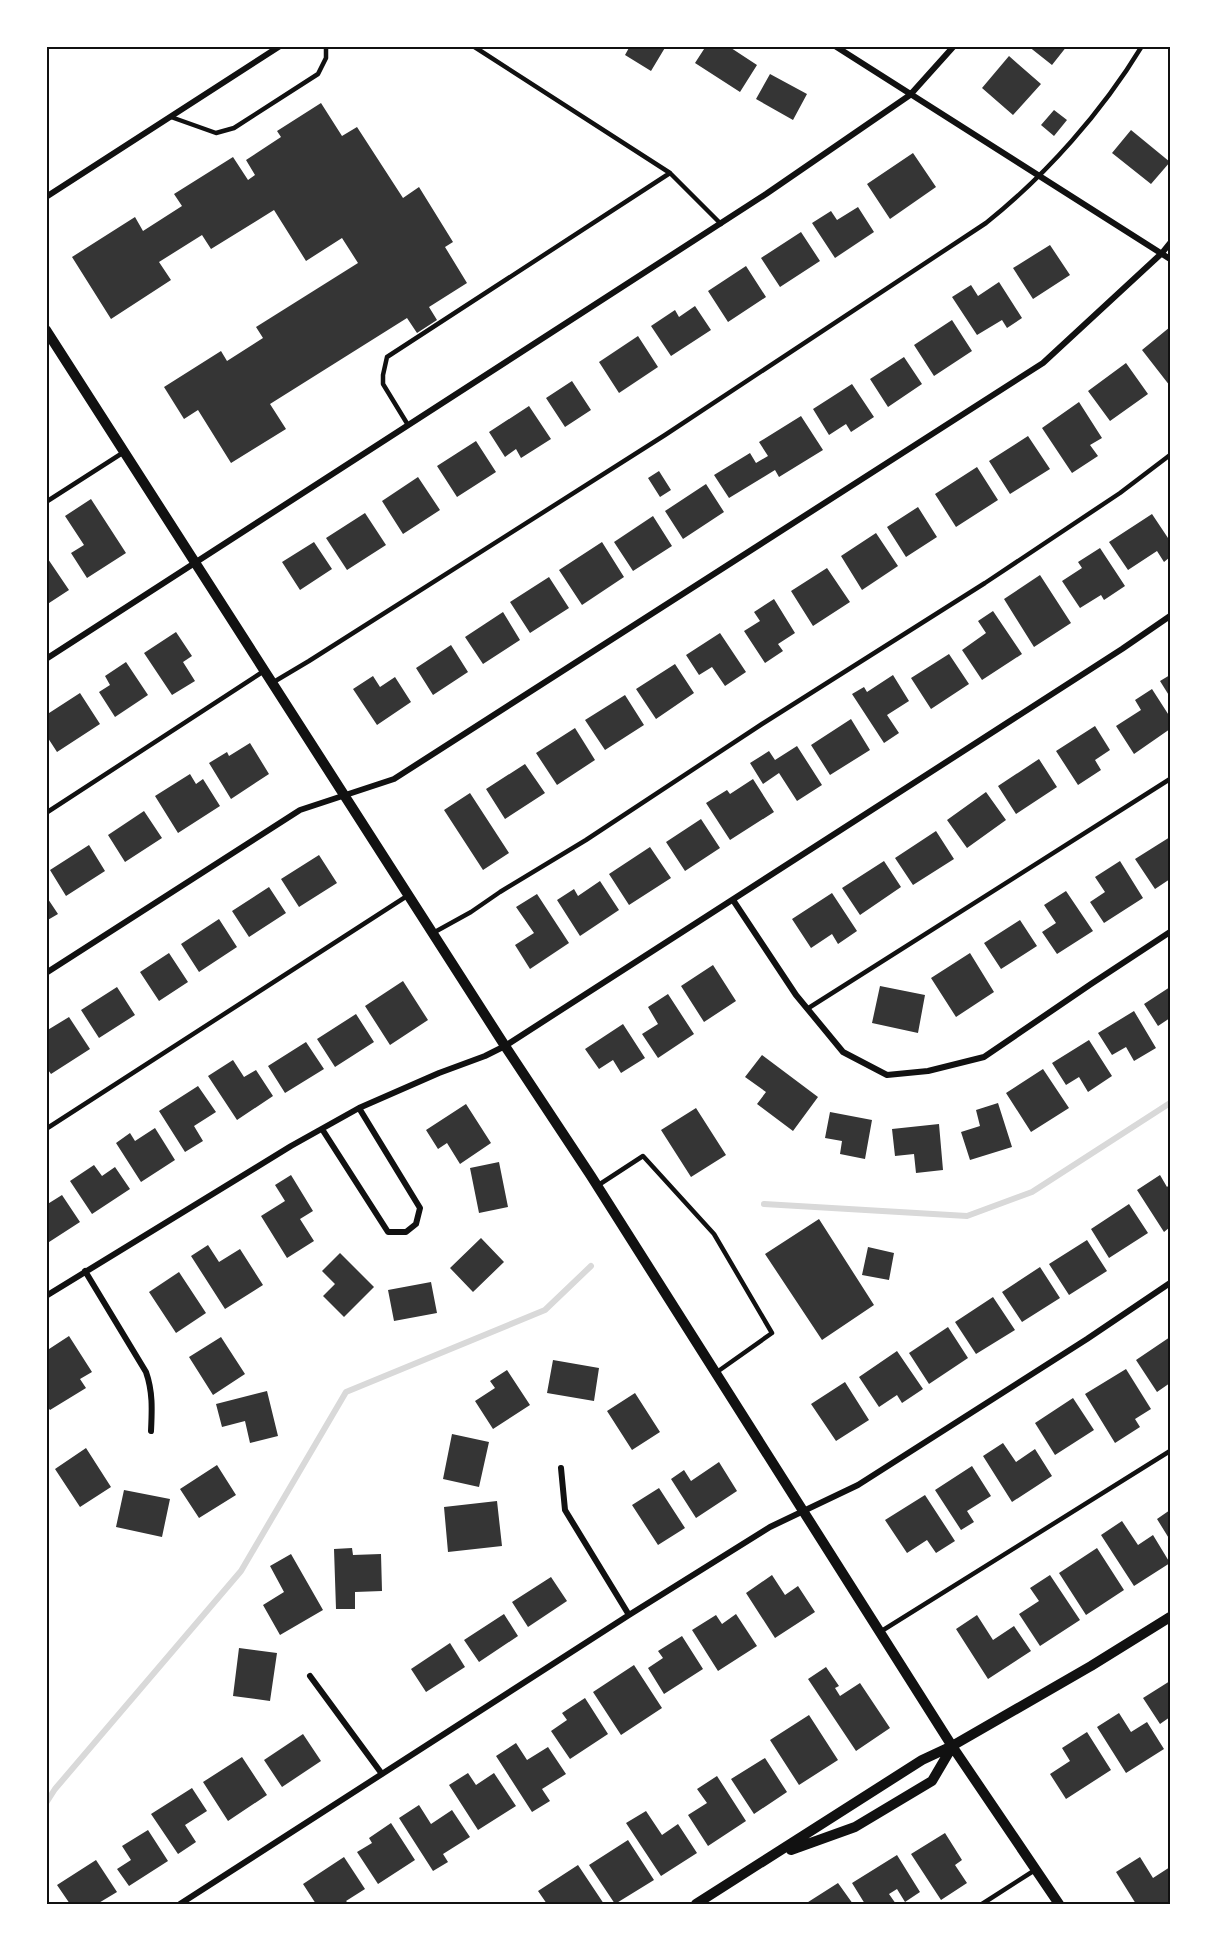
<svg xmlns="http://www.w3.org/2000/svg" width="1217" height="1951" font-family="Rubik,sans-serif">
<rect width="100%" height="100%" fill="#fff"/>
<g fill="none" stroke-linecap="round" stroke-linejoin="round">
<!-- stream -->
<path stroke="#d9d9d9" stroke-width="6" d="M764,1204L967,1216L1032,1192L1170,1103
M46,1803L55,1789L241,1571L346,1392L545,1310L591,1266"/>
</g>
<!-- building -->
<path fill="#353535" d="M630,46H666L651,71L625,55Z
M706,46H728L757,65L740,92L695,63Z
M1028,46H1067L1052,65Z
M1009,56L1041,84L1013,115L982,88Z
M770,74L807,94L793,120L756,99Z
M321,103L342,136L357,127L403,198L419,187L453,242L445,247L467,283L429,307L437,320L417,333L407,318L270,404L286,429L231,463L198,410L184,419L164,387L221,351L227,361L263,338L256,327L358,263L342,238L306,261L274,210L211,249L202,235L159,262L171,280L111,319L72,257L135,217L143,231L182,206L174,194L233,157L248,180L255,175L246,160L281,137L277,131Z
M1054,110L1067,120L1054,136L1041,125Z
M1131,130L1170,162L1151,184L1112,153Z
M913,153L936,187L890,219L867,184Z
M858,207L874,232L835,258L812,223L831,211L837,220Z
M801,232L820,261L780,287L761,258Z
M1050,245L1070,275L1033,299L1013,268Z
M746,266L766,297L728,322L708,291Z
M999,282L1022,318L1007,328L1002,320L977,335L952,297L971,285L978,296Z
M695,306L711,330L671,356L651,326L675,310L679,317Z
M952,320L972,351L934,376L914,345Z
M1170,327V386L1142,350Z
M638,336L658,367L619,393L599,362Z
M904,357L922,384L888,407L870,379Z
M1126,363L1148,394L1110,421L1088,391Z
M572,381L591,410L565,427L546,398Z
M852,384L874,417L851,432L846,424L829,435L813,409Z
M1079,402L1102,438L1090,445L1098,456L1072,473L1042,428Z
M529,406L551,439L521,458L516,449L505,457L489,432Z
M801,416L823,450L779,477L775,470L729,498L714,475L750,453L756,463L768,456L759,442Z
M1028,436L1050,469L1010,494L989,461Z
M476,441L496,472L457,497L437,466Z
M977,467L998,500L956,527L935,494Z
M659,471L671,490L660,497L648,478Z
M418,477L440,510L403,534L382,501Z
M706,484L724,512L683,539L665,511Z
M91,499L126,553L87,578L71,553L84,545L65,516Z
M918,507L937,537L906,557L887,527Z
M365,513L386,545L347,570L326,538Z
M1152,514L1170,541V557L1164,562L1157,551L1128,570L1109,542Z
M653,516L672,546L633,571L614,542Z
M876,533L898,566L862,590L841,556Z
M314,542L332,569L300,590L282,562Z
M602,542L624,577L582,605L559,570Z
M1100,548L1125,586L1104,600L1101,595L1080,608L1062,581L1082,568L1078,562Z
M48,559L69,590L46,605V561Z
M827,568L850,602L813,626L791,591Z
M1040,575L1071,623L1034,647L1004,599Z
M549,577L569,608L530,633L510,602Z
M774,599L795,633L778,644L783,651L765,663L744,631L760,621L754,612Z
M993,611L1022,654L982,680L962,650L986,633L978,621Z
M503,612L520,640L483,664L465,637Z
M176,632L192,656L183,662L195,681L172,695L144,653Z
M720,633L746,672L725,686L712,667L699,675L686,655Z
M451,645L468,672L433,695L416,668Z
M949,654L969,684L931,709L911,678Z
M126,662L148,695L115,717L99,692L110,685L105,676Z
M675,664L694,693L656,719L636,689Z
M893,675L909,701L887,715L899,733L884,743L852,694L864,687L867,692Z
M1170,675V697L1160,681Z
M373,676L380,687L395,677L411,702L377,725L353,689Z
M1152,689L1170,717V729L1134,754L1116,726L1141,710L1135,700Z
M80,693L100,724L57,752L46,735V715Z
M625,695L644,725L605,750L585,720Z
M851,719L870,750L830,775L811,745Z
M1095,726L1110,750L1095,760L1101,770L1078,785L1056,751Z
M575,728L595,760L557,785L536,753Z
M250,743L269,774L231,799L209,763L227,752L229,756Z
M797,746L822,785L797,801L779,773L763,784L750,763L769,751L775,760Z
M1039,759L1057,787L1016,814L998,786Z
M525,764L545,793L505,819L486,789Z
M190,774L196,784L203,779L220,806L178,833L155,796Z
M753,779L774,812L730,840L706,803L727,790L730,794Z
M986,792L1006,820L967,848L947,820Z
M470,793L509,853L483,870L444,810Z
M144,811L162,838L125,862L108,835Z
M701,819L720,848L685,871L666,842Z
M936,831L954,859L913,885L895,858Z
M1170,837V879L1155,889L1135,859Z
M89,845L105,871L66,896L50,870Z
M650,847L671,878L629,905L609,874Z
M319,855L337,883L299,907L281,879Z
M884,861L901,887L860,915L842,888Z
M1120,861L1143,898L1104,923L1090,902L1105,892L1095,877Z
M600,881L619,910L580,936L557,900L574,889L578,896Z
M269,887L286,913L249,937L232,911Z
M1066,891L1093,931L1057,954L1042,932L1056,923L1044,905Z
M832,893L857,931L838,944L832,934L811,948L792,919Z
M537,894L569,943L530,969L515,945L534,933L516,907Z
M46,896L58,914L46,921Z
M219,919L237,947L199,972L181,944Z
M1020,920L1037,946L1001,969L984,943Z
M169,953L188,982L159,1001L140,972Z
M970,953L994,992L956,1017L931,978Z
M713,965L736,1001L704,1022L681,986Z
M403,981L428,1020L390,1045L365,1006Z
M880,986L925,995L918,1033L872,1023Z
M117,987L135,1015L99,1038L81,1010Z
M1170,987V1018L1158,1026L1144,1004Z
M668,994L694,1034L658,1058L642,1034L658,1024L648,1007Z
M1134,1011L1156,1048L1134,1061L1126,1047L1112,1055L1098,1033Z
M356,1014L374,1042L335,1067L317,1039Z
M69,1017L90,1049L51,1074L46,1067V1031Z
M623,1024L645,1058L621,1073L613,1060L599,1069L585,1049Z
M1089,1040L1112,1076L1088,1092L1079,1077L1066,1085L1052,1063Z
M306,1042L324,1069L285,1093L268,1066Z
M762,1055L818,1097L793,1131L757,1104L766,1092L745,1077Z
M233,1060L244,1077L256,1070L273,1096L237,1120L208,1076Z
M1043,1069L1069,1108L1031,1132L1006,1093Z
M198,1086L216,1112L194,1126L203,1141L185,1152L159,1111Z
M998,1103L1012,1147L970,1160L961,1132L980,1126L976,1110Z
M466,1104L491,1143L460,1164L447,1143L438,1149L426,1130Z
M696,1108L726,1155L691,1177L661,1130Z
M830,1112L872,1120L865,1159L840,1154L842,1141L825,1138Z
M939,1124L943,1170L916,1173L914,1154L895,1156L892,1129Z
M155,1128L175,1160L141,1182L116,1143L130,1133L135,1141Z
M499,1162L508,1207L479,1213L470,1168Z
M94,1165L102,1176L115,1167L130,1189L92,1214L70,1181Z
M291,1175L313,1211L300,1219L314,1241L287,1258L261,1216L285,1201L275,1185Z
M1160,1175L1167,1187L1170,1184V1227L1164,1232L1137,1190Z
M62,1195L80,1222L46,1244V1205Z
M1129,1204L1148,1233L1109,1258L1091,1229Z
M819,1219L874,1305L822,1340L765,1254Z
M481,1238L504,1262L473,1292L450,1268Z
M1087,1240L1107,1271L1069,1295L1049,1264Z
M208,1245L219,1262L240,1249L263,1285L225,1309L191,1256Z
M868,1247L894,1253L889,1280L862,1275Z
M340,1253L374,1287L344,1317L323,1296L335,1284L322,1271Z
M1040,1267L1060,1298L1022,1322L1002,1292Z
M179,1272L206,1313L176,1333L149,1292Z
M431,1282L437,1313L394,1321L388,1290Z
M993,1297L1015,1330L976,1354L955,1322Z
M948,1327L968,1358L929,1384L909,1353Z
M69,1336L92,1372L80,1379L86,1388L50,1410L46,1405V1351Z
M221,1337L245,1374L213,1395L189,1357Z
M1170,1337V1383L1157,1392L1136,1360Z
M897,1351L923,1389L902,1403L897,1395L879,1407L859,1377Z
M553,1360L599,1368L594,1401L547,1393Z
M1126,1369L1151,1409L1135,1419L1140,1427L1115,1443L1085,1394Z
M507,1370L530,1405L493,1429L475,1401L495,1388L490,1381Z
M845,1382L869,1420L836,1441L811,1404Z
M267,1391L278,1436L250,1443L245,1421L222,1427L216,1404Z
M635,1393L660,1432L632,1450L607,1411Z
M1073,1398L1094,1430L1055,1455L1035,1423Z
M452,1434L489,1442L479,1487L443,1479Z
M1003,1443L1016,1462L1035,1449L1052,1476L1012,1502L983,1456Z
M86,1448L111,1487L80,1507L55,1469Z
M719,1462L737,1491L696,1518L671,1479L684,1470L691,1481Z
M217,1465L236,1495L199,1518L180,1489Z
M972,1466L991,1496L967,1511L974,1522L961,1530L935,1490Z
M659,1488L685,1528L658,1545L632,1505Z
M124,1490L170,1499L162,1537L116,1527Z
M925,1495L955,1541L936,1553L927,1540L907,1553L885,1520Z
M497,1501L502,1546L448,1552L444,1507Z
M1170,1510V1540L1157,1519Z
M1122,1521L1138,1545L1153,1535L1170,1563L1134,1586L1101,1535Z
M352,1548L353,1555L381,1554L382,1591L355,1592V1609H336L334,1549Z
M1097,1548L1124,1590L1086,1615L1059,1573Z
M291,1554L323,1610L280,1635L263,1605L284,1592L270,1566Z
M772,1575L785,1595L798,1586L815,1612L775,1638L746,1593Z
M1050,1575L1080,1620L1040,1646L1019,1614L1039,1601L1030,1588Z
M551,1577L567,1601L528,1627L512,1602Z
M504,1614L518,1636L479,1662L464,1640Z
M736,1614L757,1646L718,1671L692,1630L716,1615L722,1624Z
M977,1615L993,1640L1014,1626L1031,1651L988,1679L956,1629Z
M682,1636L703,1669L664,1694L648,1668L663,1658L658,1651Z
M450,1643L465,1667L426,1692L411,1669Z
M239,1648L277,1653L270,1701L233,1696Z
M634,1665L662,1708L621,1735L593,1692Z
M826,1667L839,1686L835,1688L840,1696L860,1683L890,1728L856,1751L808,1679Z
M1170,1681V1717L1160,1724L1143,1698Z
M585,1698L608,1734L570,1759L551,1731L567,1720L562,1713Z
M1119,1713L1131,1732L1147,1722L1164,1749L1126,1773L1097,1727Z
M809,1715L838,1760L799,1785L770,1740Z
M1087,1732L1111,1770L1066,1799L1050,1774L1070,1761L1062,1748Z
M303,1734L321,1761L282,1787L264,1760Z
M516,1743L527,1760L548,1747L566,1774L542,1789L550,1801L532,1812L496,1756Z
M242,1757L267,1795L228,1821L203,1782Z
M765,1758L787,1792L754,1814L731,1779Z
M468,1773L476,1785L494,1773L516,1806L478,1830L449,1785Z
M717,1776L746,1821L708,1846L688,1815L707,1803L697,1789Z
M192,1788L207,1811L185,1825L196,1842L178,1854L151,1814Z
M419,1805L431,1824L452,1810L470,1837L443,1854L448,1862L433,1871L399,1818Z
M646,1811L662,1835L678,1824L697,1853L661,1876L626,1823Z
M391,1823L415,1860L378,1884L357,1852L372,1843L369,1838Z
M148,1830L168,1861L129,1886L117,1869L131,1860L122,1846Z
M945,1833L962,1860L955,1865L967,1883L941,1900L911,1854Z
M628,1840L654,1880L615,1904L589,1865Z
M897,1855L920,1892L905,1902L897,1889L889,1894L896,1904H865L852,1883Z
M344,1857L365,1889L346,1901L349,1904H316L303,1884Z
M1140,1857L1153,1878L1170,1867V1904H1136L1116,1872Z
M96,1860L117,1892L97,1904H70L57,1885Z
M578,1865L604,1904H547L538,1891Z
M838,1883L853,1904H805Z"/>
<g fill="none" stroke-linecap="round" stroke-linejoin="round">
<!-- service -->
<path stroke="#111" stroke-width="4.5" d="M473,46L670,173
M171,117L216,133L234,128L318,74L326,58V46
M408,425L383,384V375L387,357L670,173L721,224
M46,502L124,452
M272,683L309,661L665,435L986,223C1046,175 1102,112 1142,46
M46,813L264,671
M433,933L471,912L500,892L586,840L762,724L985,583L1120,493L1170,455
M807,1009L1170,779
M46,1129L407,896
M597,1186L643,1156L714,1234L772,1333L717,1372
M880,1632L1170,1451
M982,1904L1035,1870"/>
<!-- minor -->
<path stroke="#111" stroke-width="6" d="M835,46L1170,259
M46,197L280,46
M46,659L766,194L910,95L954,46
M733,900L796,995L843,1052L887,1075L928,1071L984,1057L1091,984L1170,932
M46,973L300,810L394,779L1043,363L1162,253L1170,243
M322,1129L388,1232H406L416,1224L420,1208L359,1108
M85,1271L146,1372C153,1392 152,1410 151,1431
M46,1296L291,1146L359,1108L439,1073L485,1056L505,1046L1122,649L1170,616
M561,1468L565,1510L629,1615
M310,1676L382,1774
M180,1904L629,1615L770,1527L858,1485L1087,1339L1170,1283"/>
<!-- tertiary -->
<path stroke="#111" stroke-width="10" d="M46,330L505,1046L591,1176L952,1746L1059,1904
M791,1850L855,1827L932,1781L952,1747
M696,1904L922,1760L952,1746L1091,1666L1170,1617"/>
</g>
<!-- border -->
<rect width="1217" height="1951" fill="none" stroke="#ffffff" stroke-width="96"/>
<rect x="48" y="48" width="1121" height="1855" fill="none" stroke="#111" stroke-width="2"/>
</svg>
